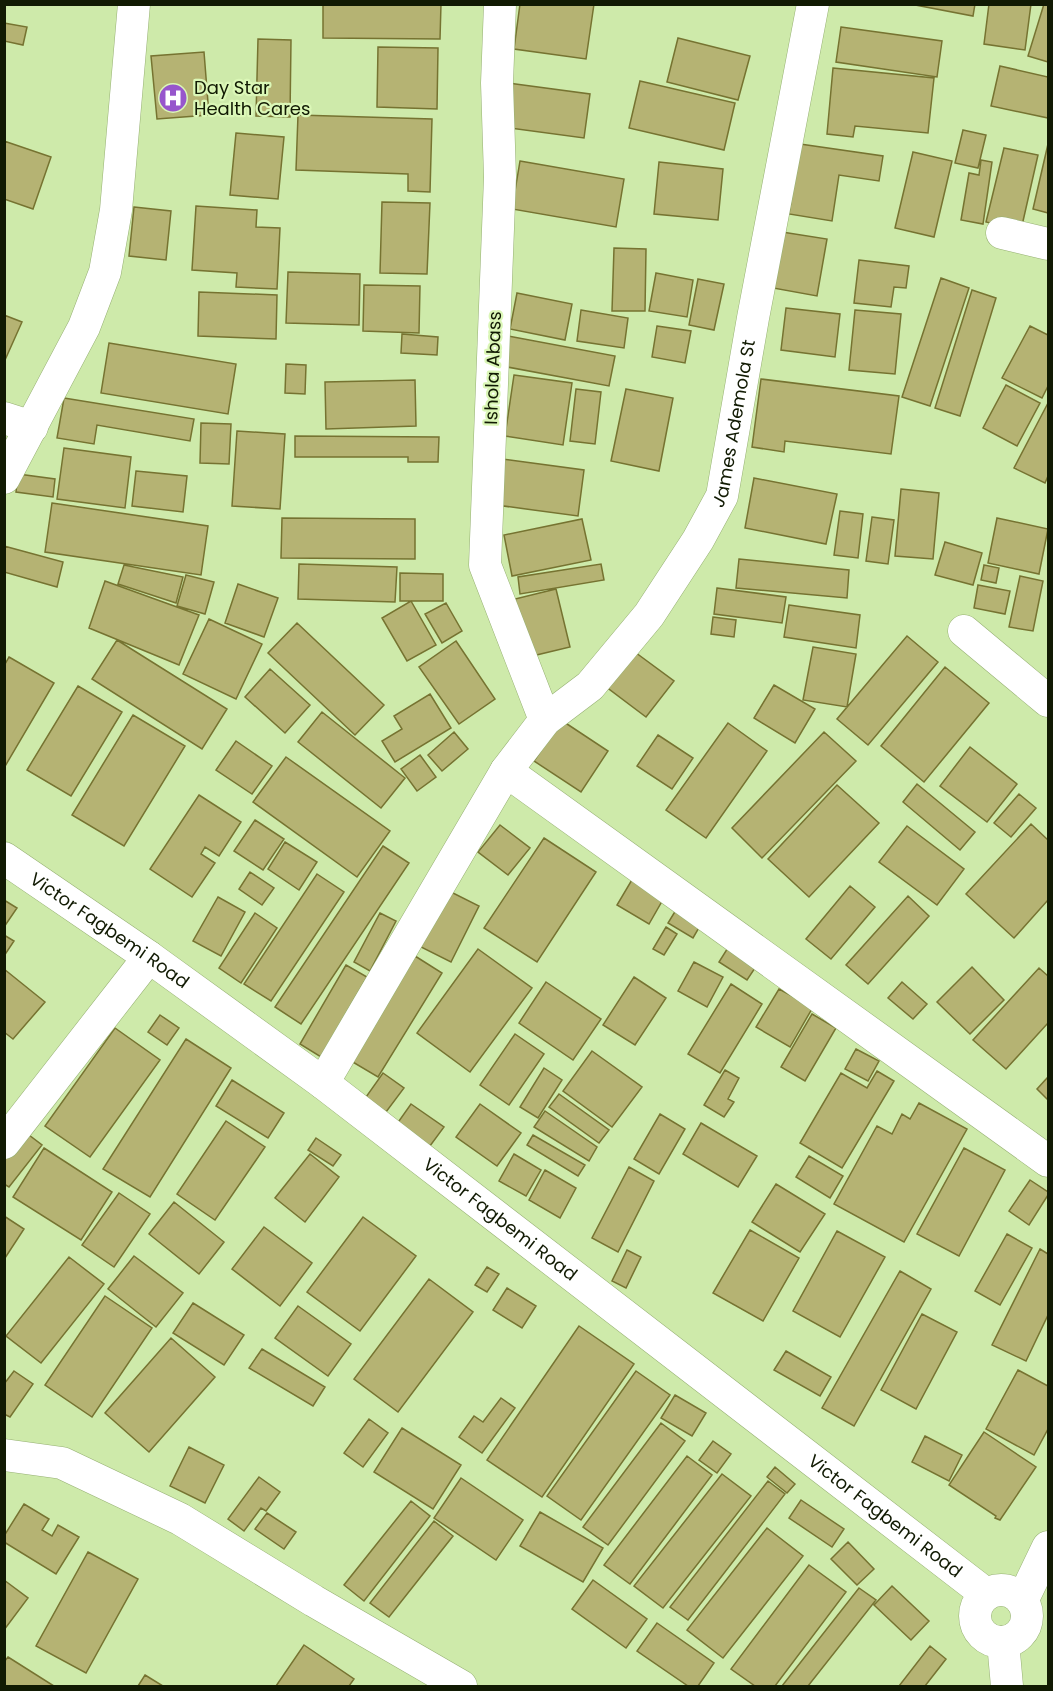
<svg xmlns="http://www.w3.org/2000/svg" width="1053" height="1691" font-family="Poppins,sans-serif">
<rect width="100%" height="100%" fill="#ceeaaa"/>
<!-- building -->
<path fill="#b5b373" stroke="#767331" stroke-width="1.5" d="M323,4H441L440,39L323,38Z
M520,4H594L586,59L514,49Z
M910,4H975L973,16Z
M989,4H1031L1025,50L984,44Z
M1044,4H1048V62L1028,56Z
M4,23L27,27L23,45L4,41Z
M841,27L942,41L937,77L836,62Z
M678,38L750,56L738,100L667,82Z
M258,39L291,40L290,117L256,116Z
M378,47L438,48L437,109L377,107Z
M204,52L209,115L157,119L151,56Z
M1000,66L1048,77V118L991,106Z
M833,68L934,78L928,133L855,126L853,137L827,134Z
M640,81L735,103L724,150L629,128Z
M508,83L590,94L584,138L502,127Z
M298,115L432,119L430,192L408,191V174L296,170Z
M963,130L986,135L978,168L955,163Z
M236,133L284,137L278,199L230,195Z
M4,141L51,157L33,209L4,199Z
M800,144L883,156L879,181L839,175L832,221L789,214Z
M1048,144V213L1033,209Z
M1004,148L1038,155L1021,230L986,222Z
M913,152L952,161L934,237L895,228Z
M981,160L992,162L983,224L961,220L969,173L979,175Z
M520,161L624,179L616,227L512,209Z
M659,162L723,169L718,220L654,214Z
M382,202L430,203L427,274L380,273Z
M196,206L257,210L256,227L280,228L277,289L236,287L237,273L192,270Z
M134,207L171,211L166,260L129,256Z
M782,232L827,239L817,296L773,288Z
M614,248L646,249L645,311H612Z
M859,260L909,266L906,288L894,287L891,307L854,303Z
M288,272L360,274L359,325L286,323Z
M656,273L693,280L687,317L649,311Z
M941,278L969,288L930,406L902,397Z
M698,279L724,284L714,330L689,325Z
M364,285L420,286L419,333L363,331Z
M972,290L996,298L960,416L935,408Z
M199,292L277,295L276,339L198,336Z
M517,293L572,304L565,340L510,329Z
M786,308L840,314L835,357L781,350Z
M581,310L628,318L624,348L577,341Z
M855,310L901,314L895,374L849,370Z
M4,315L22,322L5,360H4Z
M657,326L691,331L685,363L652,357Z
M1030,326L1048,335V386L1042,398L1002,378Z
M402,334L438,337L437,355L401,353Z
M508,336L615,356L609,386L502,366Z
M109,343L236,364L228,414L101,393Z
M286,364L306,365L305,394L285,393Z
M514,375L572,383L563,445L505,436Z
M761,379L899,396L891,454L785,441L784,452L752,447Z
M415,380L416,426L326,429L325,382Z
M1006,385L1040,403L1017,446L983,428Z
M576,389L601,392L595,444L570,441Z
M626,389L673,398L659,471L611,461Z
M64,398L194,419L190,441L97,425L94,444L57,438Z
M1048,403V476L1045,483L1014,468Z
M201,423L231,424L229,464L200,463Z
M237,431L285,434L280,509L232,506Z
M295,436L439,437L438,462H408V457H295Z
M64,448L131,457L125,508L57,499Z
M502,459L584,470L578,516L496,505Z
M136,471L187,476L183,512L132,506Z
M18,474L55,479L53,497L16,492Z
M754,478L837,494L826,544L745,528Z
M901,489L939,493L933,559L895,556Z
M52,503L208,526L201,575L45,552Z
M840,511L863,514L858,558L834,555Z
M872,517L894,520L888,564L866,561Z
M282,518L415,519V559L281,558Z
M997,518L1048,529L1039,574L988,563Z
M582,519L591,560L512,576L504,535Z
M945,542L982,553L973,585L935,575Z
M4,546L63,562L57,587L4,572Z
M739,559L849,570L847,598L736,588Z
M299,564L397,567L395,602L298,599Z
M601,564L604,580L520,594L518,577Z
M124,565L183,577L176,603L118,584Z
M984,565L999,568L996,583L981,580Z
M400,573L443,574V601H400Z
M186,575L214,582L205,614L177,606Z
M1020,576L1043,581L1033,631L1009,627Z
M105,581L199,615L179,665L89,628Z
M238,584L278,598L264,637L225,623Z
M978,585L1010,591L1005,614L974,608Z
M717,588L786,597L782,623L714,614Z
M556,589L570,647L528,657L515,599Z
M411,601L436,645L407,661L382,618Z
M446,603L462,631L442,643L425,614Z
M789,605L860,615L856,648L784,637Z
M713,617L736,620L734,637L711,634Z
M209,619L262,644L236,699L183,674Z
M297,623L384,705L355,735L268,653Z
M907,636L938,662L868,745L837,719Z
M117,640L227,709L202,749L92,679Z
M456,641L495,699L459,724L419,667Z
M628,647L674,681L646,717L601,683Z
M813,647L856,654L847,707L803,700Z
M9,657L54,683L4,768V666Z
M945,667L989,703L924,782L881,746Z
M270,669L310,705L285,733L245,697Z
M774,685L815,709L795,743L754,718Z
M78,686L122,712L71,796L27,770Z
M430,694L451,728L395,762L382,741L402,729L394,716Z
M322,712L405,778L381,808L298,742Z
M133,715L185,746L124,846L72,815Z
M561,720L608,751L581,792L534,761Z
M728,723L767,751L706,838L666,810Z
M454,732L468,749L442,771L428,755Z
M824,732L856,761L762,858L732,828Z
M658,735L693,758L672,789L637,766Z
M236,741L272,766L252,794L216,770Z
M970,747L1017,784L987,822L940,786Z
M420,755L436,777L417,791L401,769Z
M286,757L390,831L357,877L253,802Z
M917,784L975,832L960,850L903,802Z
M837,785L879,823L809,897L768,859Z
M1019,794L1036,808L1011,837L994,823Z
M199,795L241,822L219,856L205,847L201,854L215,863L192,897L150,869Z
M255,820L284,839L263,870L234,851Z
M1031,824L1048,840V900L1014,938L966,894Z
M500,825L530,848L508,875L478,852Z
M907,826L964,869L937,905L879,862Z
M544,838L596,872L537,962L484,928Z
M285,842L317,862L299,890L268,869Z
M383,846L409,863L301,1024L275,1007Z
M250,872L274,888L262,905L239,889Z
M317,874L344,892L271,1001L244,984Z
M633,878L665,896L649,924L617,905Z
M850,886L875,907L831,959L806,939Z
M445,889L479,906L451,962L417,945Z
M908,896L929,916L868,984L846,965Z
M218,897L245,912L221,956L193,941Z
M4,900L17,908L4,927Z
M679,905L704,919L693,938L668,923Z
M255,913L277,928L241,983L219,968Z
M380,913L396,921L370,971L354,962Z
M666,927L677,934L664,955L653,949Z
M4,935L14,941L4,956Z
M729,946L757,965L747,980L719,962Z
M478,949L532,988L470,1072L417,1033Z
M415,956L442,973L378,1077L351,1061Z
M694,962L723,977L707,1007L678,991Z
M346,965L367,977L321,1057L300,1044Z
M972,967L1004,1000L970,1034L937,1002Z
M1039,968L1048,976V1023L1006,1069L973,1040Z
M4,969L45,1002L13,1039L4,1032Z
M634,977L666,998L635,1045L603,1025Z
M546,982L601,1019L573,1060L519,1023Z
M902,982L927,1004L913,1019L888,998Z
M731,984L762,1004L720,1073L688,1054Z
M779,989L813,1007L790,1047L756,1027Z
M812,1014L836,1028L805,1081L781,1067Z
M160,1015L179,1028L167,1045L148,1032Z
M115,1028L160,1060L90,1157L45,1126Z
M515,1034L544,1054L509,1105L480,1085Z
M186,1039L231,1068L150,1197L103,1169Z
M856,1049L879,1061L868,1081L845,1069Z
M592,1051L642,1087L612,1127L563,1091Z
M544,1068L562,1080L538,1118L520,1107Z
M725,1070L739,1078L728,1099L734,1102L724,1117L704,1105Z
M877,1071L894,1081L842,1168L800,1143L841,1073L867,1088Z
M383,1073L404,1088L386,1112L366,1097Z
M1048,1077V1100L1037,1089Z
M232,1080L284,1113L268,1138L216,1106Z
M559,1094L609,1130L599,1143L549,1107Z
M919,1103L967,1129L904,1242L834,1204L877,1126L892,1134L902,1114L910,1119Z
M411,1104L444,1127L427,1150L394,1128Z
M480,1104L521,1133L497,1166L456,1137Z
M545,1111L597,1147L589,1161L534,1127Z
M660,1114L685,1129L659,1174L634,1159Z
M226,1121L265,1147L215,1220L177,1194Z
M701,1123L757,1156L738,1187L683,1154Z
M25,1132L42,1145L9,1187L4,1184V1160Z
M533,1135L585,1165L578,1176L527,1145Z
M316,1138L341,1155L333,1166L308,1150Z
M44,1148L112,1192L81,1240L13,1197Z
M964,1148L1005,1170L959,1256L917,1234Z
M310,1154L339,1177L305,1222L275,1198Z
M514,1154L541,1170L526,1196L499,1181Z
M809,1156L843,1176L830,1198L796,1177Z
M629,1167L654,1181L618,1252L592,1238Z
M545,1170L576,1188L560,1218L529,1200Z
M1030,1180L1048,1192V1195L1029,1225L1009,1211Z
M776,1184L825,1214L800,1252L752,1222Z
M119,1193L150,1214L114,1267L82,1245Z
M174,1202L224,1242L199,1274L149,1234Z
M4,1216L24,1229L5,1258L4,1257Z
M363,1217L416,1256L360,1331L307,1292Z
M264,1227L312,1263L280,1306L232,1269Z
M750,1230L799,1258L763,1321L713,1293Z
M837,1231L885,1257L840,1337L793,1311Z
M1007,1234L1032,1248L1000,1305L975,1291Z
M1040,1249L1048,1254V1315L1026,1361L992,1345Z
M627,1250L641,1257L626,1288L612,1281Z
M134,1256L183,1293L156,1327L108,1289Z
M69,1257L104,1284L41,1363L6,1336Z
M487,1267L499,1274L487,1292L475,1285Z
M900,1271L931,1289L854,1426L822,1408Z
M429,1279L473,1312L398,1412L354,1379Z
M507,1288L536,1306L522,1328L493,1310Z
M105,1296L152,1328L92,1417L45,1385Z
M193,1303L244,1335L224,1365L173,1333Z
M298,1306L351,1344L328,1376L275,1338Z
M922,1314L957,1332L916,1409L881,1390Z
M579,1326L634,1364L542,1497L487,1460Z
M171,1338L215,1377L149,1452L105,1413Z
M262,1349L325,1387L313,1406L249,1368Z
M786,1351L831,1377L820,1396L774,1370Z
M1018,1370L1048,1386V1429L1034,1455L986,1429Z
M14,1371L33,1384L10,1417L4,1414V1384Z
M636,1371L670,1395L581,1520L547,1496Z
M675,1395L706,1413L692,1436L661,1418Z
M501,1398L515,1408L482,1453L459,1437L474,1416L483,1422Z
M369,1419L388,1433L363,1467L344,1453Z
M661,1423L685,1441L608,1545L583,1527Z
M402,1428L461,1465L433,1509L374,1472Z
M984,1432L1036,1467L1000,1520L995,1518L996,1516L949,1485Z
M925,1436L962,1455L949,1481L912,1462Z
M713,1441L731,1454L717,1473L699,1460Z
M189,1447L224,1465L205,1503L170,1486Z
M687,1456L712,1475L630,1584L604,1565Z
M775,1467L795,1484L787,1493L767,1477Z
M722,1474L751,1496L663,1608L634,1586Z
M259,1477L280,1492L266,1511L261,1508L244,1531L228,1519Z
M461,1478L523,1520L496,1560L434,1518Z
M768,1481L785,1494L688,1620L670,1607Z
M801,1500L844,1529L832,1547L789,1518Z
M411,1501L430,1516L364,1601L344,1585Z
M24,1504L49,1519L42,1530L52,1536L58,1525L79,1537L56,1574L4,1542V1536Z
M540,1512L603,1548L583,1582L520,1546Z
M267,1513L296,1532L284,1549L255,1529Z
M434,1521L453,1536L389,1617L370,1603Z
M767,1528L803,1556L723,1658L687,1630Z
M848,1542L874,1569L857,1585L831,1559Z
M88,1552L138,1579L86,1673L36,1646Z
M809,1565L846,1592L775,1686H755L731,1669Z
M4,1580L28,1598L4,1630Z
M593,1580L647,1619L626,1648L572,1609Z
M892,1586L929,1621L911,1640L874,1605Z
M859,1588L876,1600L808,1686H782Z
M657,1623L714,1663L698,1686H688L637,1651Z
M304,1645L354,1679L349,1686H276Z
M930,1646L946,1659L925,1686H899Z
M8,1657L54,1686H4V1662Z
M145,1675L163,1686H138Z"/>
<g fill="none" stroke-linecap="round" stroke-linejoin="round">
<!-- minor casing -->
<g stroke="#96b073" stroke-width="33">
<g id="minor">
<path d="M500,4L497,83L500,177L485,565L545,720"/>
<path d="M1002,233L1048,244"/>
<path d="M4,418L32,427"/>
<path d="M4,478L84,327L105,272L116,210L134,4"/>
<path d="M964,631L1048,701"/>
<path d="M506,771L1048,1161"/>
<path id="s1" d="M4,858L149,957L323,1083L986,1594"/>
<path id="s2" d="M323,1083L506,771L545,720L590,686L649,615L698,540L722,496L753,318L813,4"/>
<path d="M4,1143L149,957"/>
<path d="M4,1455L62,1463L180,1519L314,1601L461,1686"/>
<circle cx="1001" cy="1616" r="26"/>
<path d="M1022,1601L1048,1547"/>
<path d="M1003,1642L1007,1686"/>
</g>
</g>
<!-- minor -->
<use href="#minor" stroke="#fff" stroke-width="32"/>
</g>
<!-- icons -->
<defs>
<g id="hospital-disc" transform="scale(1.5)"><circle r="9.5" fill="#9756cc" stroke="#dbf7b7"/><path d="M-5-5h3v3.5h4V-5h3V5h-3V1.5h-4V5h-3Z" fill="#fff"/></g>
</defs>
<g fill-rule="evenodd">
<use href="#hospital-disc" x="173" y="98"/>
</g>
<g text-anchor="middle" stroke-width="4.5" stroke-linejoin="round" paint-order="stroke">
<!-- poi labels -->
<g font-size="18" fill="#111a03" stroke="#dbf7b7" text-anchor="start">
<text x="194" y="94">Day Star<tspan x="194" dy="21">Health Cares</tspan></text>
</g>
<!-- street labels -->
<g font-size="18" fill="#111a03" stroke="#dbf7b7">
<text transform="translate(493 368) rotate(-88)" y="6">Ishola Abass</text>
<text dy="6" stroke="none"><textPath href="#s2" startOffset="788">James Ademola St</textPath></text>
<text dy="6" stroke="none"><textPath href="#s1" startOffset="128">Victor Fagbemi Road</textPath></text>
<text dy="6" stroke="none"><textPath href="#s1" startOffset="614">Victor Fagbemi Road</textPath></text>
<text dy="6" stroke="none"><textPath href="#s1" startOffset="1100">Victor Fagbemi Road</textPath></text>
</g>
</g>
<!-- border -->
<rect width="1053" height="1691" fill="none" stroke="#111a03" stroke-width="12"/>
</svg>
